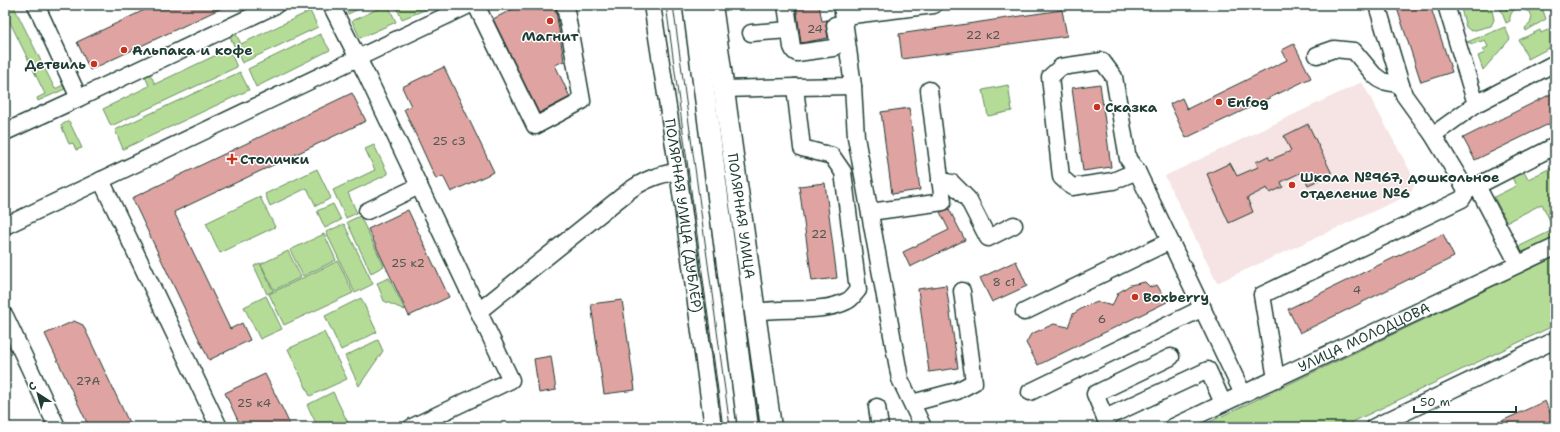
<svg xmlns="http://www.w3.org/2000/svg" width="1560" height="432" font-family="'Shantell Sans',sans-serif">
<rect width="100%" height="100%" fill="#fff"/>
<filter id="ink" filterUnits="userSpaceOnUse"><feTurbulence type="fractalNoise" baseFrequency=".025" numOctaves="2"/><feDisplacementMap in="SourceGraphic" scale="8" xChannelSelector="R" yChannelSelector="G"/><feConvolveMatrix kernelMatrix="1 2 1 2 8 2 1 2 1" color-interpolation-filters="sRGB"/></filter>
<g filter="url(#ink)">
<!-- built -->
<path fill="#f5e4e3" d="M1362,82L1416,182L1409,195L1217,283L1165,176Z"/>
<!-- green -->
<path fill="#b5dc97" stroke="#6a8c66" d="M5,5H13L55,89L63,85L65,89L38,101L37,98L45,94L5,12Z
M344,5H367L348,14Z
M386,5H388L396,22L360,38L352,21Z
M395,5H437L402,19Z
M1460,5H1491L1494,20L1491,26L1471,31L1466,27Z
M1499,5H1504L1506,10L1518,5H1541L1546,19L1526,31L1525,28L1530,24L1532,17L1530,12L1517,8C1513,10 1509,15 1510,21L1506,23Z
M310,11L318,27L242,63L230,37L236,34L241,44Z
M1505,27L1510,39L1483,70L1478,56L1485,53L1483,49L1488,47L1485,40L1473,44L1467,42Z
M1550,29L1555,39V45L1528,59L1519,40L1540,30L1541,33Z
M320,34L330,50L256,87L248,69Z
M229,49L237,67L111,126L103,109L149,86L145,76L150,74L155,84Z
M240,72L249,90L123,149L115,130Z
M1008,85L1012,111L988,116L983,90Z
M69,121L82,148L76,150L73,143L69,144L61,125Z
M374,145L388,174L348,193L357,213L346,218L333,190L375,170L365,149Z
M1555,166V221L1551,223L1542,204L1507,222L1494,197L1516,186L1511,175L1522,169L1528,179Z
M317,169L331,198L316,206L307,188L270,206L265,194Z
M260,197L275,227L220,253L206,223Z
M333,204L341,220L325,228L317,211Z
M360,216L384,266L371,273L347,222Z
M344,224L373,284L355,293L326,232Z
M1555,229V237L1523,252L1518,251L1517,248L1520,246Z
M324,234L336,260L303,276L290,250Z
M288,251L301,277L274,290L261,264Z
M1555,257V325L1342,427H1199Z
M338,261L353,293L284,325L269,294Z
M260,263L273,291L267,294L254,266Z
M389,278L405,310L384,301L377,283Z
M266,296L282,329L260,339L244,307Z
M361,298L377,332L341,350L325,316Z
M324,332L347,379L310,396L288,349Z
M378,340L383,351L359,386L345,356Z
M333,392L350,427H318L307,405Z"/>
<!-- building -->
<path fill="#dfa4a2" stroke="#1f3d34" d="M155,5H228L90,70L77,42Z
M514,5H555L564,61L555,65L570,97L539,113L493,19L515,8Z
M796,5H819L822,21L827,20L826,26L828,38L801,43Z
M1396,5H1430L1452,72L1421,82Z
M1062,10L1067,36L902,59L899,34Z
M1294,44L1311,78L1186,138L1170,104L1182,98L1187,109L1287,60L1282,50Z
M444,67L494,172L451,192L443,176L436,179L404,109L411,106L402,87Z
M1100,84L1111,167L1083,171L1072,88Z
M1555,92V121L1475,160L1463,138Z
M352,93L366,121L174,212L230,329L242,323L250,340L209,360L132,198Z
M909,108L920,190L892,194L881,112Z
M1308,124L1332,174L1308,185L1302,172L1281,182L1283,187L1270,193L1267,188L1247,198L1253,212L1229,223L1207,174L1230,163L1237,176L1258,167L1256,162L1268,156L1270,160L1291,151L1284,136Z
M825,183L837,278L812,281L799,186Z
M949,209L965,240L910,267L903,252L949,230L940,212Z
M408,210L449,297L409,316L368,229Z
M1443,234L1454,257L1300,333L1288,309Z
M1016,261L1027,286L992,302L980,278Z
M1145,282L1150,287L1157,285L1167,302L1038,365L1026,343L1031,334L1054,324L1068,327L1073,314L1086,306L1098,302L1112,306L1118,293L1130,285Z
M946,285L958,368L929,372L918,289Z
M622,300L635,390L604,394L591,304Z
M74,321L83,325L131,427H89L45,334Z
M551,356L556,390L539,393L534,359Z
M265,374L284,412L291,427H241L225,393Z
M1545,401L1555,424V427H1489Z"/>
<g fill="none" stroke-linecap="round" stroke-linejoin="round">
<!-- minor casing -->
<g stroke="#1f3d34" stroke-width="19">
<g id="minor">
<path d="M36,5L79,98L276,5"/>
<path d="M331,5L367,76L511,380L412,427"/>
<path d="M476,5L535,126L582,101L565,5"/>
<path id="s1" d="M652,5L678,171L713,427"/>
<path d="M786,5L792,47L794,51L797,53L833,48C841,43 836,32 835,25"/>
<path d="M842,5L853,86L856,137L900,379L923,427"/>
<path d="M1377,5L1404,95L1433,135L1467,191L1555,146"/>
<path d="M1446,5L1476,104"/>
<path d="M844,16L934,5"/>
<path d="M751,33L789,30"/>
<path d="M1317,55L1334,49L1354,51L1374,75L1382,81L1401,85"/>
<path d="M1102,61L1114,77L1128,159L1137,171L1113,181L1072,187L1061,177L1050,77L1061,67Z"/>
<path d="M724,89L795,87L853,86"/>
<path d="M5,132L79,98"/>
<path d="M1433,135L1476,104L1555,63"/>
<path d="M1137,171L1243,394"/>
<path d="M101,180L219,427"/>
<path d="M940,181L952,183L968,199L988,238L1014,225"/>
<path d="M1477,186L1518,264"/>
<path d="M367,211L419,186"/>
<path d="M870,212L943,202L929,90"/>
<path d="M5,226L469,5"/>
<path d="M479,311L630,190C646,179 658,175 678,171"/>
<path d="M755,312C783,307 822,314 847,301C852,299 855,293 858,290L843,172L832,156L802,148L795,87"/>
<path d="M1024,312L1170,241"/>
<path d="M5,316L57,427"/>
<path d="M1276,379L1262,295L1462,199L1467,191"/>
<path d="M1030,392L1203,308"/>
<path d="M912,403L957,391L974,382L962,291"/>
<path d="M877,407L880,427"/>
<path d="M1105,418L1208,370L1223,403"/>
<path d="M1109,427L1095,394L1171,357"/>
<path id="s2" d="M1173,427L1555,247"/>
<path d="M1374,427L1555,340"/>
</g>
</g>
<!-- major casing -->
<g stroke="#1f3d34" stroke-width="23">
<g id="major">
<path d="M693,5L748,427"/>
<path id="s3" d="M712,5L771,427"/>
</g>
</g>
<!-- minor -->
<use href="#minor" stroke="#fff" stroke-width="16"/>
<!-- major -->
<use href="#major" stroke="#fff" stroke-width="20"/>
<!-- tram -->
<path stroke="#1f3d34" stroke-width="1" d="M666,5L723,427
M673,5L730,427"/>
</g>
</g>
<!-- markers -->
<g fill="#c8321e" stroke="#fff" stroke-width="1.5">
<circle cx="550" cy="21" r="4"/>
<circle cx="124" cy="50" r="4"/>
<circle cx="94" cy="64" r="4"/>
<circle cx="1219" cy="102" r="4"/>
<circle cx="1097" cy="107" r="4"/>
<path d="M230 153h4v4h4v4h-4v4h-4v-4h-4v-4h4z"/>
<circle cx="1292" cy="185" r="4"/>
<circle cx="1135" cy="297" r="4"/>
</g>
<g text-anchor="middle" stroke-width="3" stroke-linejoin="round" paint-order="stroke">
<!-- number labels -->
<g font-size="12" fill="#4f5750">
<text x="815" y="33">24</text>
<text x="983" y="39">22 к2</text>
<text x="449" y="145">25 с3</text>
<text x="819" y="238">22</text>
<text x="408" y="267">25 к2</text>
<text x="1004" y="286">8 с1</text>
<text x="1357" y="294">4</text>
<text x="1102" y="323">6</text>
<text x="88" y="385">27А</text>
<text x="254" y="407">25 к4</text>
</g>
<!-- poi labels -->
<g font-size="14" font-weight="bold" fill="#1f3d34" stroke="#fff" text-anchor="start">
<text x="550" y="41" text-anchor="middle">Магнит</text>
<text x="132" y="55">Альпака и кофе</text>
<text x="86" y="69" text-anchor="end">Детвиль</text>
<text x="1227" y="107">Enfog</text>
<text x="1105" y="112">Сказка</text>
<text x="240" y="164">Столички</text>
<text x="1300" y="182">Школа №967, дошкольное<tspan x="1300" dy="16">отделение №6</tspan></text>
<text x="1143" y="302">Boxberry</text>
</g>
<!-- street labels -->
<g font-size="14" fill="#1f3d34" stroke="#fff">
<text dy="5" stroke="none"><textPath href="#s1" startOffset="213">ПОЛЯРНАЯ УЛИЦА (ДУБЛЁР)</textPath></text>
<text dy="5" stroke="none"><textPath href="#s3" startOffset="213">ПОЛЯРНАЯ УЛИЦА</textPath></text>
<text dy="5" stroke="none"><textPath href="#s2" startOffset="211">УЛИЦА МОЛОДЦОВА</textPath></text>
</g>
</g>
<!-- margin -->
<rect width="1560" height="432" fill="none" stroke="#fff" stroke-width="20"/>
<rect x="10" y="10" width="1540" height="412" fill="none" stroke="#1f3d34" stroke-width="1.5" filter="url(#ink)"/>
<!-- north arrow -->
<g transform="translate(38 394) rotate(324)" stroke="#ffffff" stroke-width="3" paint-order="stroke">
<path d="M0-3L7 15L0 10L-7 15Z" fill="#1f3d34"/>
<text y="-6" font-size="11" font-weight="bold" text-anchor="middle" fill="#1f3d34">С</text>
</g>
<!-- scale -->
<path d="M1414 406v6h102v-6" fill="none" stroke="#1f3d34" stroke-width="2"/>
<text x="1420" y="406" font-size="12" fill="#1f3d34" stroke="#ffffff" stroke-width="3" paint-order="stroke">50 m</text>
</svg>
